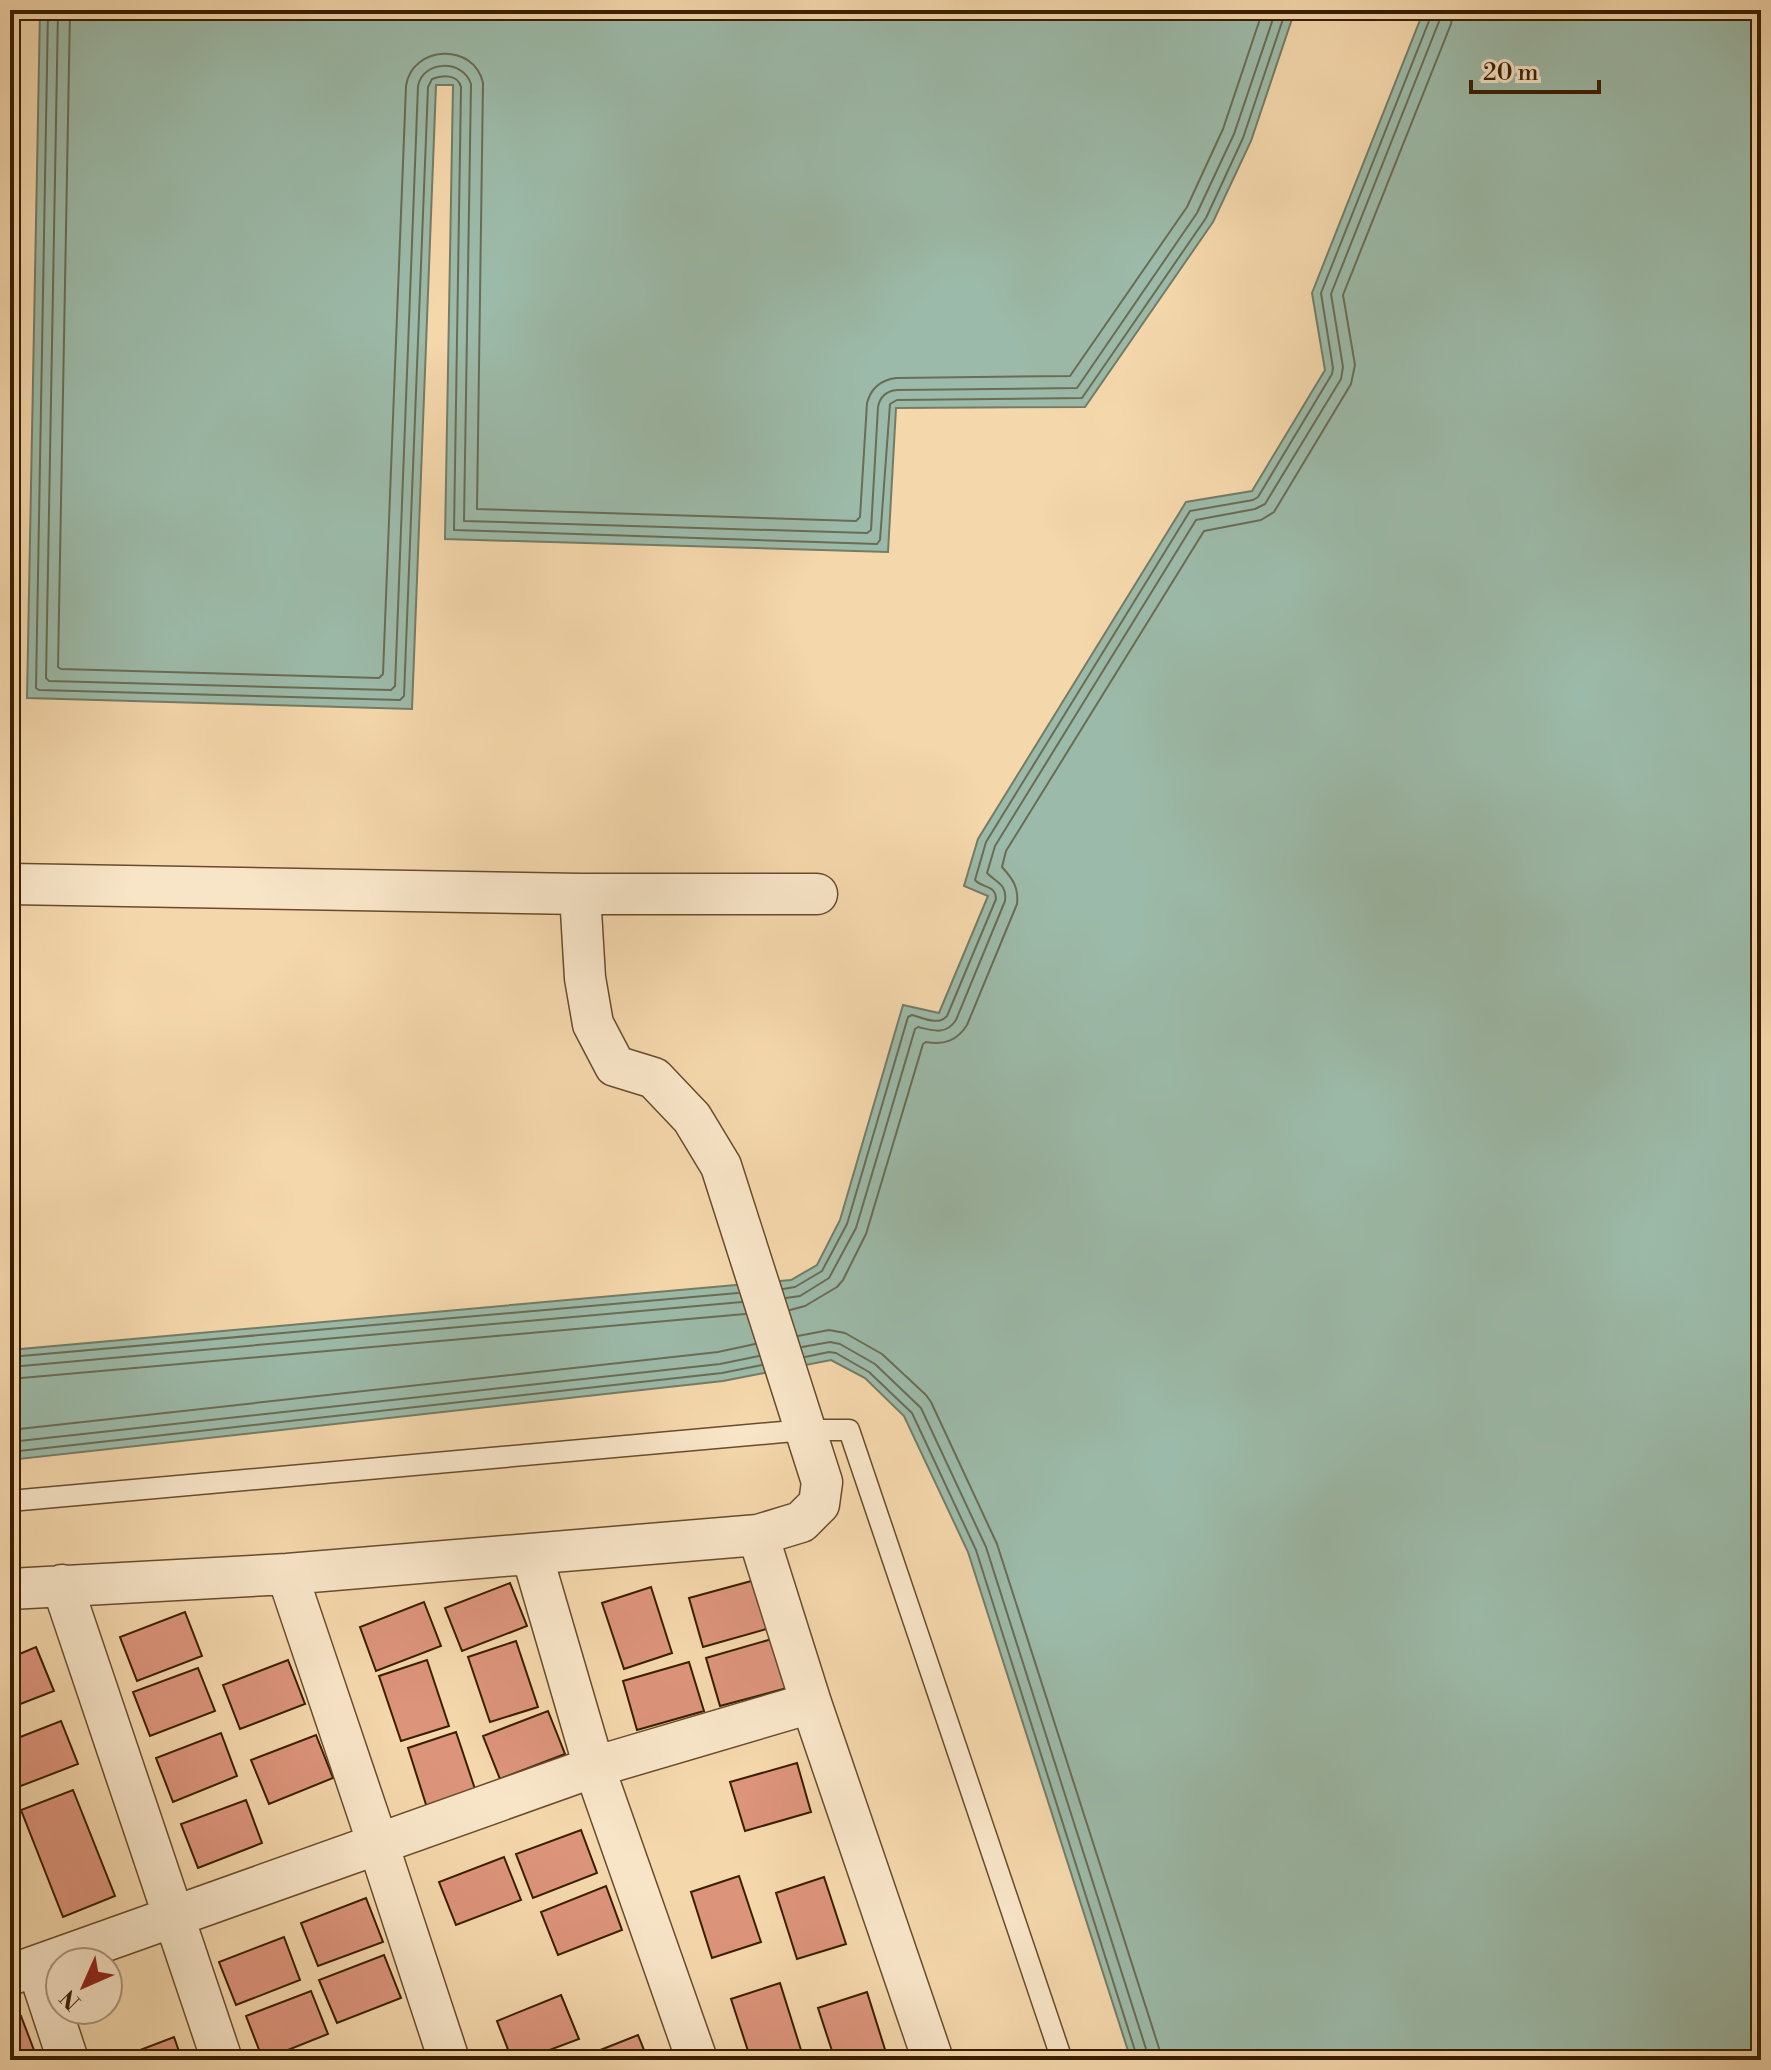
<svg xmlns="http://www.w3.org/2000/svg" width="1771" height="2070" font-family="'Libre Bodoni',serif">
<rect width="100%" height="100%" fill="#f4d7ab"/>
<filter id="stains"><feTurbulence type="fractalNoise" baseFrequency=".0025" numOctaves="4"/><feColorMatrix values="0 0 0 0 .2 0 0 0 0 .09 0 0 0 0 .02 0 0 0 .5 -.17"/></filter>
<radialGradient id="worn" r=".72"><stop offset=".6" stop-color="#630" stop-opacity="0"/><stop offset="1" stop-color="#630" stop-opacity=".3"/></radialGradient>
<!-- water -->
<path fill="#9cbaa9" stroke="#747c65" stroke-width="2" d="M40,10H1295L1251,141L1213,222L1085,407L896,408L888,552L445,539L453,85H436L412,709L27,698Z
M1424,10H1761V2060H1131L968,1552L904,1416L865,1378L831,1360L723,1381L10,1460V1350L791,1280L817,1265L840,1220L903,1005L939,1013L988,896L964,886L978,839L1186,502L1252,491L1325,370L1312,293Z"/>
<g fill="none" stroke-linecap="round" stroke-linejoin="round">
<!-- shore -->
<path stroke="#6a6c54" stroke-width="2" d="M48,10L36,688L39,690L400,700L404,696L428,87L432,79C442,75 458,74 461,87L454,530L877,544L880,540L890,404L897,400L1082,398L1206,218L1243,138L1286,10
M58,10L46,678L49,681L391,690L395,686L418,86C423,60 463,59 471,84L464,521L867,533L871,530L878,407C880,397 886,391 897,390L1077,388L1197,213L1234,134L1276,10
M70,10L58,667L61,669L379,678L383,674L406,86C412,45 474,42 483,83L477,509L856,521L860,517L867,403C871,388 881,380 896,378L1070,376L1187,207L1223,129L1263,10
M783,1289L795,1287L822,1271L847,1224L908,1017L912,1015C923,1018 938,1026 947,1016L996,899C996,885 982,888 975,880L986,842L1190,511L1253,500L1258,497L1332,374L1333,368L1321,293L1431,16V10
M786,1298L800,1296L829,1278L856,1228L915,1029L918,1027C934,1031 946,1035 956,1020L1005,901C1007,884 997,883 987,873L995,846L1196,520L1255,509L1265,504L1341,379L1343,367L1331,294L1440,19L1441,10
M790,1310L805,1306L837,1287L843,1280L866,1234L923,1044L926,1042C944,1045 957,1041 967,1025L1017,904C1019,887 1012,878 1002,867L1006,851L1204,531L1261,520L1274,512L1351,384L1355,365L1343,295L1451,24L1453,10
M798,1336L829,1330L845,1333L882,1354L926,1395L931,1402L997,1544L1159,2048L1160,2060
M802,1347L830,1342L840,1344L875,1364L921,1408L986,1547L1147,2052L1148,2060
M10,1357L738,1293
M805,1357L829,1352L836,1353L869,1372L912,1413L976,1550L1138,2060
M10,1367L742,1302
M10,1379L745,1314
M10,1430L718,1352L755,1344
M10,1442L720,1364L759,1356
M10,1452L722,1373L762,1365"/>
</g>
<!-- building -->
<path fill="#dc947b" stroke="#391e00" stroke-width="2" d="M755,1580L770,1628L703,1647L689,1598Z
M510,1583L527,1626L462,1651L445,1608Z
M651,1587L672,1653L624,1669L602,1603Z
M424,1602L441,1646L376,1671L360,1627Z
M185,1612L202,1656L137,1681L120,1637Z
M772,1639L787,1688L720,1706L706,1658Z
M516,1641L538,1707L490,1722L468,1657Z
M36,1647L54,1691L10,1708V1658Z
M288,1660L305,1704L240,1729L223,1685Z
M427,1660L449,1726L401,1741L379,1676Z
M689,1662L704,1711L637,1730L623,1681Z
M198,1668L215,1711L150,1736L133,1692Z
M548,1711L565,1754L500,1779L483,1736Z
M61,1721L78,1764L13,1789L10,1780V1741Z
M456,1732L478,1798L429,1814L408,1748Z
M221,1733L237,1776L173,1802L156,1758Z
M316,1735L333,1778L269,1804L251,1760Z
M797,1763L811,1812L745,1831L730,1782Z
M73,1790L115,1896L63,1917L21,1810Z
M246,1800L262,1843L198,1868L181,1824Z
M581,1830L597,1873L533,1898L516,1854Z
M504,1857L521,1900L456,1925L439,1882Z
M739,1876L761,1942L712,1958L691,1892Z
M824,1877L846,1944L797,1959L776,1893Z
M606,1886L622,1930L558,1955L541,1912Z
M366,1898L383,1942L318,1966L301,1923Z
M284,1937L300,1980L236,2005L219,1962Z
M384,1955L401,1998L337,2023L319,1980Z
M780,1983L801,2050L769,2060H751L731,1999Z
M311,1991L328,2034L263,2060L246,2016Z
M867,1992L888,2059L835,2060L818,2008Z
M561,1995L579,2039L523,2060H512L497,2021Z
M21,2016L37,2058L33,2060H10V2020Z
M638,2035L648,2060H575Z
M174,2037L182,2060H114Z"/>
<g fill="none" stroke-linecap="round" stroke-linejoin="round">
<!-- service casing -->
<g stroke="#684c2b" stroke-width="23">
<path id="service" d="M10,1501L805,1430H849L1062,2060"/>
</g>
<!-- minor casing -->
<g stroke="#684c2b" stroke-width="43">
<path id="minor" d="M10,884L580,894H817
M580,894L585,978L593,1024L615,1066L654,1078L692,1118L721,1166L822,1482L819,1504L801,1522L758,1535
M532,1555L594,1767L697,2060
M287,1574L378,1844L449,2060
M62,1585L222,2060
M10,1589L287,1574L758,1535L811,1703L933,2060
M37,1966L68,2060
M10,1975L594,1767L811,1703"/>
</g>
<!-- service -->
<use href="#service" stroke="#f8e5c8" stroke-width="20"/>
<!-- minor -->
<use href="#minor" stroke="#f8e5c8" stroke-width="40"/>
</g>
<!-- margin -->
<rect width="1771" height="2070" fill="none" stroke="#f4d7ab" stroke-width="40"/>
<rect x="12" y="12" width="1747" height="2046" fill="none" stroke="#391e00" stroke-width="4"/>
<rect x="20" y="20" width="1731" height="2030" fill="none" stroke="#391e00" stroke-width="2"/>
<!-- north arrow -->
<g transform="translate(84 1986) rotate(225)"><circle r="38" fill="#f8e5c8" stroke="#ac9578" stroke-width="2"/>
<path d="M0-6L14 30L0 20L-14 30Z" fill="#8f2418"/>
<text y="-12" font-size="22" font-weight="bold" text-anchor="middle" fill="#391e00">N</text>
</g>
<!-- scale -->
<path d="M1471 80v12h128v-12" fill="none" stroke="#391e00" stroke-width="4"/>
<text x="1483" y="80" font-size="24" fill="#391e00" stroke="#f8e5c8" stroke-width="6" paint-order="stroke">20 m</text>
<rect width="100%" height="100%" filter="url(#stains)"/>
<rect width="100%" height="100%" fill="url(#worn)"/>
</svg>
